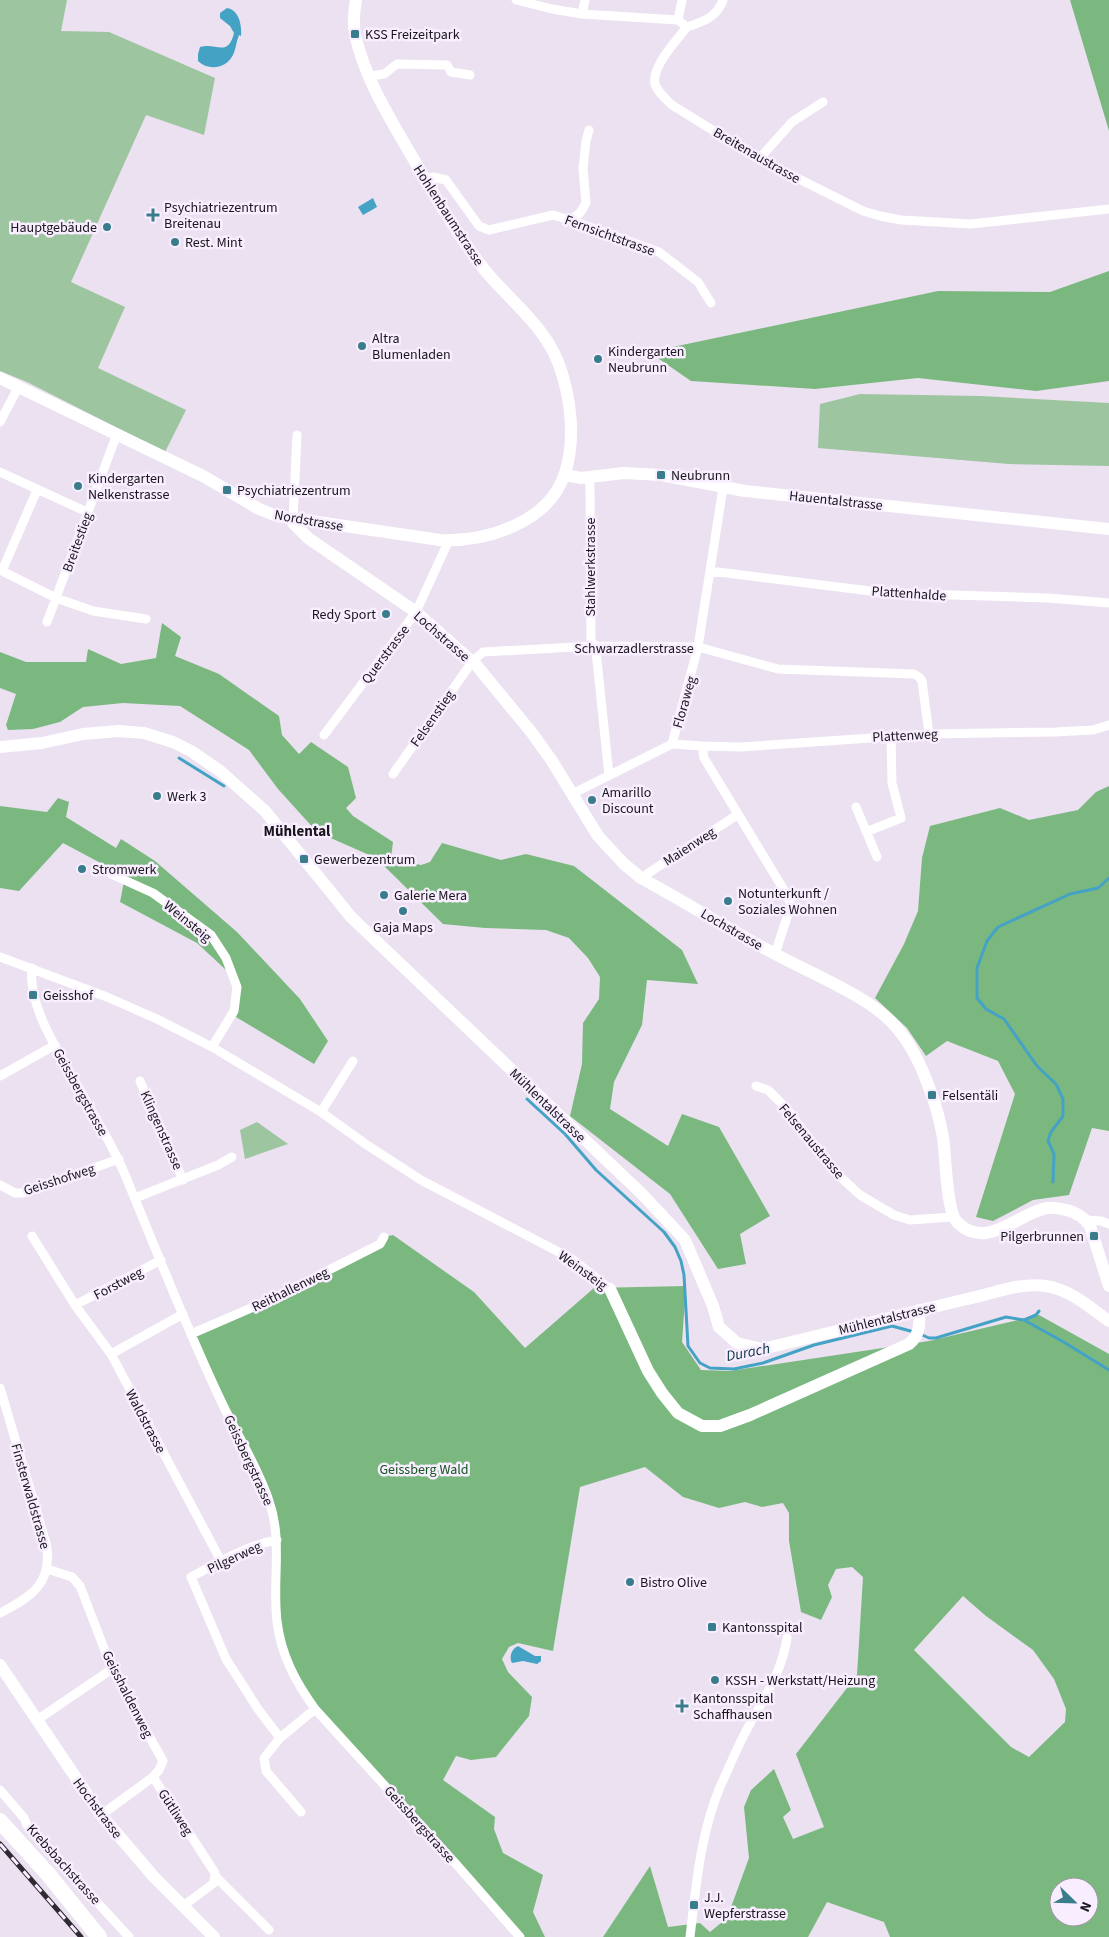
<svg xmlns="http://www.w3.org/2000/svg" width="1109" height="1937" font-family="'Source Sans 3',sans-serif">
<rect width="100%" height="100%" fill="#ebe1f1"/>
<!-- green -->
<path fill="#9dc59f" d="M0,0H67L61,31L109,32L215,78L204,135L146,115L71,282L125,307L98,368L186,410L165,452L27,382L0,371Z
M860,394L981,396L1109,403V466L1009,464L818,448L820,404Z
M257,1122L288,1144L245,1159L240,1130Z"/>
<!-- forest -->
<path fill="#7bb880" fill-rule="evenodd" d="M1070,0H1109V131Z
M1109,271V381L1036,391L918,378L815,389L691,381L649,352L938,291L1050,292Z
M162,623L181,637L175,656L219,674L279,716L282,735L299,754L311,742L348,767L356,798L346,808L353,816L393,842L391,858L421,865L430,862L442,843L501,860L526,854L574,866L682,950L698,984L647,980L642,1025L614,1082L610,1109L668,1146L682,1114L719,1127L770,1216L740,1234L746,1264L718,1269L670,1194L570,1116L582,1064L583,1023L599,999L600,977L588,958L569,938L546,930L485,928L443,924L376,858L317,832L278,789L249,750L180,706L123,703L83,707L60,722L33,729L8,730L6,725L16,694L0,688V652L26,662H86L88,649L121,664L156,658Z
M1109,786V1131L1092,1128L1069,1195L1033,1200L993,1221L976,1217L1015,1094L998,1061L947,1041L926,1056L907,1028L875,998L904,944L918,911L922,858L930,826L1000,808L1029,820L1078,810L1096,792Z
M58,798L69,802L66,817L116,848L121,839L155,861L237,932L300,999L328,1041L314,1064L236,1017L240,983L197,943L120,902L125,876L63,843L19,891L0,888V806L47,812Z
M393,1235L474,1292L525,1348L594,1288L686,1286L682,1342L701,1370L730,1371L929,1341L1039,1315L1109,1354V1937H890L884,1922L827,1902L808,1937H603L650,1866L668,1927L700,1923L710,1932L727,1918L749,1858L744,1807L751,1790L774,1769L791,1810L783,1817L793,1839L824,1827L796,1754L857,1675L863,1577L852,1567L836,1569L828,1585L832,1597L821,1620L801,1612L789,1541V1513L783,1503L762,1507L745,1502L719,1508L683,1497L645,1467L580,1487L553,1651L518,1643L509,1647L502,1659L508,1672L532,1697L529,1716L496,1757L471,1760L456,1756L443,1780L495,1817L494,1829L503,1853L543,1875L533,1912L545,1937H520L315,1709L283,1654L274,1518L191,1334L311,1282L384,1237ZM963,1596L986,1616L1033,1650L1054,1679L1066,1709L1065,1722L1029,1757L1011,1747L914,1650ZM1059,1887H1089V1917H1059Z"/>
<!-- water -->
<path fill="#44a2c5" d="M227,8C239,10 242,25 241,36L239,35C236,42 236,49 233,55C226,69 208,71 198,61V54L200,47C216,42 228,58 234,33L230,26L220,18V13Z
M373,198L377,207L363,215L358,207Z
M518,1646L535,1656H541V1661L537,1664L523,1661L512,1663C509,1658 511,1649 518,1646Z"/>
<g fill="none" stroke-linecap="round" stroke-linejoin="round">
<!-- stream -->
<path stroke="#44a2c5" stroke-width="3" d="M179,758L224,786
M527,1099L565,1134L596,1170L664,1232L675,1247L681,1261L684,1275L688,1346L700,1363L710,1368L734,1369L763,1363L814,1345L892,1326L914,1332
M1053,1182L1054,1154L1048,1141L1051,1132L1063,1116V1099L1056,1084L1037,1066L1004,1019L986,1009L977,998V968L987,941L998,927L1070,894L1098,888L1109,878
M1024,1320L1036,1315L1039,1311
M920,1334L929,1338H936L1006,1317L1024,1320L1062,1341L1109,1370"/>
<!-- street -->
<path stroke="#fff" stroke-width="9" d="M516,0L552,9L582,14L678,20L687,27C677,40 651,67 655,84C658,93 666,99 672,105L759,159L863,211L880,216L901,220L971,224L1109,209
M582,14L585,0
M678,20L682,0
M687,27C703,22 717,17 723,0
M370,76L384,74L397,64L447,65L451,72L470,75
M759,159L792,122L823,102
M425,180L433,177L446,180L479,226L489,230L553,215L570,220L659,252L698,282L711,303
M570,220L580,213L586,203L583,168L586,141L589,130
M0,422L19,386
M0,472L87,512
M588,477L590,485L591,639L596,651L609,775
M723,488L698,647L672,744L702,746L704,758L787,895L791,905L775,954
M293,519L297,435
M0,570L56,598L93,611L146,619
M2,571L37,490
M710,571L886,593L1048,598L1109,603
M47,622L117,434
M324,735L416,612L449,540
M702,746L741,747L929,734L1055,732L1093,730L1109,725
M393,774L472,662L483,652L593,646L698,647L778,669L914,674L919,677L922,681L929,734
M572,794L672,744
M856,807L877,857
M866,832L901,818L892,783L891,736
M111,874L153,893L211,935L226,958L237,987L234,1011L212,1047
M641,878L737,815
M0,957L107,997L157,1019L212,1047L321,1112L367,1145L421,1180L572,1259L610,1289
M32,968C27,1007 62,1057 80,1090C98,1122 117,1153 130,1187C160,1259 188,1332 222,1403C237,1435 258,1467 269,1501C283,1540 272,1581 277,1621C281,1655 295,1681 315,1709L456,1864L520,1937
M0,1076L55,1045
M140,1081L183,1180
M756,1086L768,1090L786,1108L835,1172L860,1195L894,1215L910,1220L952,1217
M321,1112L353,1061
M0,1185L15,1193H23L119,1159
M135,1198L218,1165L232,1157
M1086,1220L1101,1221L1109,1224
M32,1236L75,1305L111,1354
M75,1305L161,1260
M183,1314L111,1354L221,1561
M191,1334L311,1282L319,1275L380,1244L384,1237
M0,1388L46,1543C54,1583 31,1597 0,1613
M277,1540C247,1545 218,1563 191,1577L226,1659L258,1709L280,1738
M47,1569L72,1577L80,1586L112,1669L163,1761L159,1770L153,1777
M37,1720L112,1669
M0,1790L24,1818L27,1825L34,1833L129,1937
M301,1812L266,1771L264,1758L280,1738L315,1709
M101,1815L153,1777L215,1873L214,1883L183,1906
M216,1877L269,1930
M690,1937C696,1887 700,1835 720,1787C728,1770 735,1752 744,1735C761,1701 781,1677 787,1638"/>
<!-- secondary -->
<path stroke="#fff" stroke-width="12" d="M0,378L203,476L259,509L277,516L440,540C486,542 549,523 565,473C576,439 571,396 558,362C543,324 508,299 483,268C457,234 435,197 414,160C391,120 365,80 355,34C353,23 354,11 356,0
M565,475L581,478L624,473L661,475L745,491L1109,529
M293,519V523L308,538L416,612L477,666L532,733L552,761L598,836L624,864L641,878C687,903 731,931 777,955C812,974 871,997 896,1027C912,1045 922,1067 930,1090C936,1105 940,1121 943,1137C946,1156 946,1211 957,1222C986,1252 1018,1213 1047,1208C1054,1207 1059,1208 1066,1210C1076,1212 1084,1217 1090,1226L1109,1286
M0,747L42,743L83,734L119,731L144,733L173,742L191,751L220,771L265,811L351,917L642,1194L685,1240L713,1306L719,1327L737,1343L762,1349C831,1333 899,1315 967,1299C992,1294 1020,1282 1046,1286C1071,1290 1089,1307 1109,1321
M610,1289L648,1371L662,1393L678,1413L702,1426H720L750,1415L909,1344C920,1335 920,1324 919,1310
M0,1665L101,1815L154,1877L214,1937"/>
<!-- highway -->
<path stroke="#fff" stroke-width="16" d="M0,1821L48,1874L99,1937"/>
<!-- rail casing -->
<g stroke="#2f2b32" stroke-width="5">
<path id="rail" d="M0,1844L81,1937"/>
</g>
<!-- rail -->
<use href="#rail" stroke="#f8eeff" stroke-width="3" stroke-dasharray="9" stroke-linecap="butt"/>
</g>
<!-- markers -->
<g fill="#397d8c" stroke="#f8eeff" stroke-width="2">
<rect x="350" y="29" width="10" height="10" rx="2.5"/>
<path d="M150.5 207.5h5v5h5v5h-5v5h-5v-5h-5v-5h5z"/>
<circle cx="107" cy="227" r="5"/>
<circle cx="175" cy="242" r="5"/>
<circle cx="362" cy="346" r="5"/>
<circle cx="598" cy="359" r="5"/>
<rect x="656" y="470" width="10" height="10" rx="2.5"/>
<circle cx="78" cy="486" r="5"/>
<rect x="222" y="485" width="10" height="10" rx="2.5"/>
<circle cx="386" cy="614" r="5"/>
<circle cx="157" cy="796" r="5"/>
<circle cx="592" cy="800" r="5"/>
<rect x="299" y="854" width="10" height="10" rx="2.5"/>
<circle cx="82" cy="869" r="5"/>
<circle cx="384" cy="895" r="5"/>
<circle cx="728" cy="901" r="5"/>
<circle cx="403" cy="911" r="5"/>
<rect x="28" y="990" width="10" height="10" rx="2.5"/>
<rect x="927" y="1090" width="10" height="10" rx="2.5"/>
<rect x="1089" y="1231" width="10" height="10" rx="2.5"/>
<circle cx="630" cy="1582" r="5"/>
<rect x="707" y="1622" width="10" height="10" rx="2.5"/>
<circle cx="715" cy="1680" r="5"/>
<path d="M679.5 1698.5h5v5h5v5h-5v5h-5v-5h-5v-5h5z"/>
<rect x="689" y="1900" width="10" height="10" rx="2.5"/>
</g>
<g text-anchor="middle" stroke-width="5" stroke-linejoin="round" paint-order="stroke">
<!-- poi labels -->
<g font-size="14" fill="#19161c" stroke="#f8eeff" text-anchor="start">
<text x="365" y="39">KSS Freizeitpark</text>
<text x="164" y="212">Psychiatriezentrum<tspan x="164" dy="16">Breitenau</tspan></text>
<text x="97" y="232" text-anchor="end">Hauptgebäude</text>
<text x="185" y="247">Rest. Mint</text>
<text x="372" y="343">Altra<tspan x="372" dy="16">Blumenladen</tspan></text>
<text x="608" y="356">Kindergarten<tspan x="608" dy="16">Neubrunn</tspan></text>
<text x="671" y="480">Neubrunn</text>
<text x="88" y="483">Kindergarten<tspan x="88" dy="16">Nelkenstrasse</tspan></text>
<text x="237" y="495">Psychiatriezentrum</text>
<text x="376" y="619" text-anchor="end">Redy Sport</text>
<text x="602" y="797">Amarillo<tspan x="602" dy="16">Discount</tspan></text>
<text x="167" y="801">Werk 3</text>
<text x="314" y="864">Gewerbezentrum</text>
<text x="92" y="874">Stromwerk</text>
<text x="738" y="898">Notunterkunft /<tspan x="738" dy="16">Soziales Wohnen</tspan></text>
<text x="394" y="900">Galerie Mera</text>
<text x="403" y="932" text-anchor="middle">Gaja Maps</text>
<text x="43" y="1000">Geisshof</text>
<text x="942" y="1100">Felsentäli</text>
<text x="1084" y="1241" text-anchor="end">Pilgerbrunnen</text>
<text x="640" y="1587">Bistro Olive</text>
<text x="722" y="1632">Kantonsspital</text>
<text x="725" y="1685">KSSH - Werkstatt/Heizung</text>
<text x="693" y="1703">Kantonsspital<tspan x="693" dy="16">Schaffhausen</tspan></text>
<text x="704" y="1902">J.J.<tspan x="704" dy="16">Wepferstrasse</tspan></text>
</g>
<!-- street labels -->
<g font-size="14" fill="#19161c" stroke="#f8eeff">
<text transform="translate(757 155) rotate(30)" y="5">Breitenaustrasse</text>
<text transform="translate(449 215) rotate(57)" y="5">Hohlenbaumstrasse</text>
<text transform="translate(610 235) rotate(20)" y="5">Fernsichtstrasse</text>
<text transform="translate(836 500) rotate(6)" y="5">Hauentalstrasse</text>
<text transform="translate(309 520) rotate(10)" y="5">Nordstrasse</text>
<text transform="translate(77 542) rotate(-70)" y="5">Breitestieg</text>
<text transform="translate(590 567) rotate(-90)" y="5">Stahlwerkstrasse</text>
<text transform="translate(909 593) rotate(4)" y="5">Plattenhalde</text>
<text transform="translate(442 636) rotate(41)" y="5">Lochstrasse</text>
<text x="634" y="653">Schwarzadlerstrasse</text>
<text transform="translate(385 654) rotate(-53)" y="5">Querstrasse</text>
<text transform="translate(684 702) rotate(-74)" y="5">Floraweg</text>
<text transform="translate(432 718) rotate(-55)" y="5">Felsenstieg</text>
<text transform="translate(905 735) rotate(-3)" y="5">Plattenweg</text>
<text transform="translate(689 846) rotate(-33)" y="5">Maienweg</text>
<text transform="translate(188 921) rotate(39)" y="5">Weinsteig</text>
<text transform="translate(732 929) rotate(30)" y="5">Lochstrasse</text>
<text transform="translate(81 1092) rotate(61)" y="5">Geissbergstrasse</text>
<text transform="translate(548 1105) rotate(44)" y="5">Mühlentalstrasse</text>
<text transform="translate(162 1130) rotate(66)" y="5">Klingenstrasse</text>
<text transform="translate(812 1141) rotate(50)" y="5">Felsenaustrasse</text>
<text transform="translate(59 1179) rotate(-18)" y="5">Geisshofweg</text>
<text transform="translate(583 1270) rotate(36)" y="5">Weinsteig</text>
<text transform="translate(118 1283) rotate(-28)" y="5">Forstweg</text>
<text transform="translate(290 1289) rotate(-26)" y="5">Reithallenweg</text>
<text transform="translate(887 1318) rotate(-14)" y="5">Mühlentalstrasse</text>
<text transform="translate(146 1421) rotate(62)" y="5">Waldstrasse</text>
<text transform="translate(249 1460) rotate(65)" y="5">Geissbergstrasse</text>
<text transform="translate(31 1496) rotate(74)" y="5">Finsterwaldstrasse</text>
<text transform="translate(234 1557) rotate(-25)" y="5">Pilgerweg</text>
<text transform="translate(128 1694) rotate(63)" y="5">Geisshaldenweg</text>
<text transform="translate(98 1808) rotate(53)" y="5">Hochstrasse</text>
<text transform="translate(176 1812) rotate(57)" y="5">Gütliweg</text>
<text transform="translate(420 1824) rotate(48)" y="5">Geissbergstrasse</text>
<text transform="translate(64 1864) rotate(48)" y="5">Krebsbachstrasse</text>
</g>
<!-- park labels -->
<g font-size="14" fill="#155621" stroke="#f8eeff">
<text x="424" y="1474">Geissberg Wald</text>
</g>
<!-- neighbourhood labels -->
<g font-size="15" font-weight="bold" fill="#19161c" stroke="#f8eeff">
<text x="297" y="836">Mühlental</text>
</g>
<!-- water labels -->
<g font-size="15" font-style="italic" fill="#043140" stroke="#f8eeff">
<text transform="translate(748 1352) rotate(-11)" y="5">Durach</text>
</g>
</g>
<!-- north arrow -->
<g transform="translate(1074 1902) rotate(113)"><circle r="24" fill="#f8eeff" stroke="#9f98a4"/>
<path d="M0-4L9 19L0 12L-9 19Z" fill="#397d8c"/>
<text y="-8" font-size="14" font-weight="bold" text-anchor="middle" fill="#19161c">N</text>
</g>
</svg>
